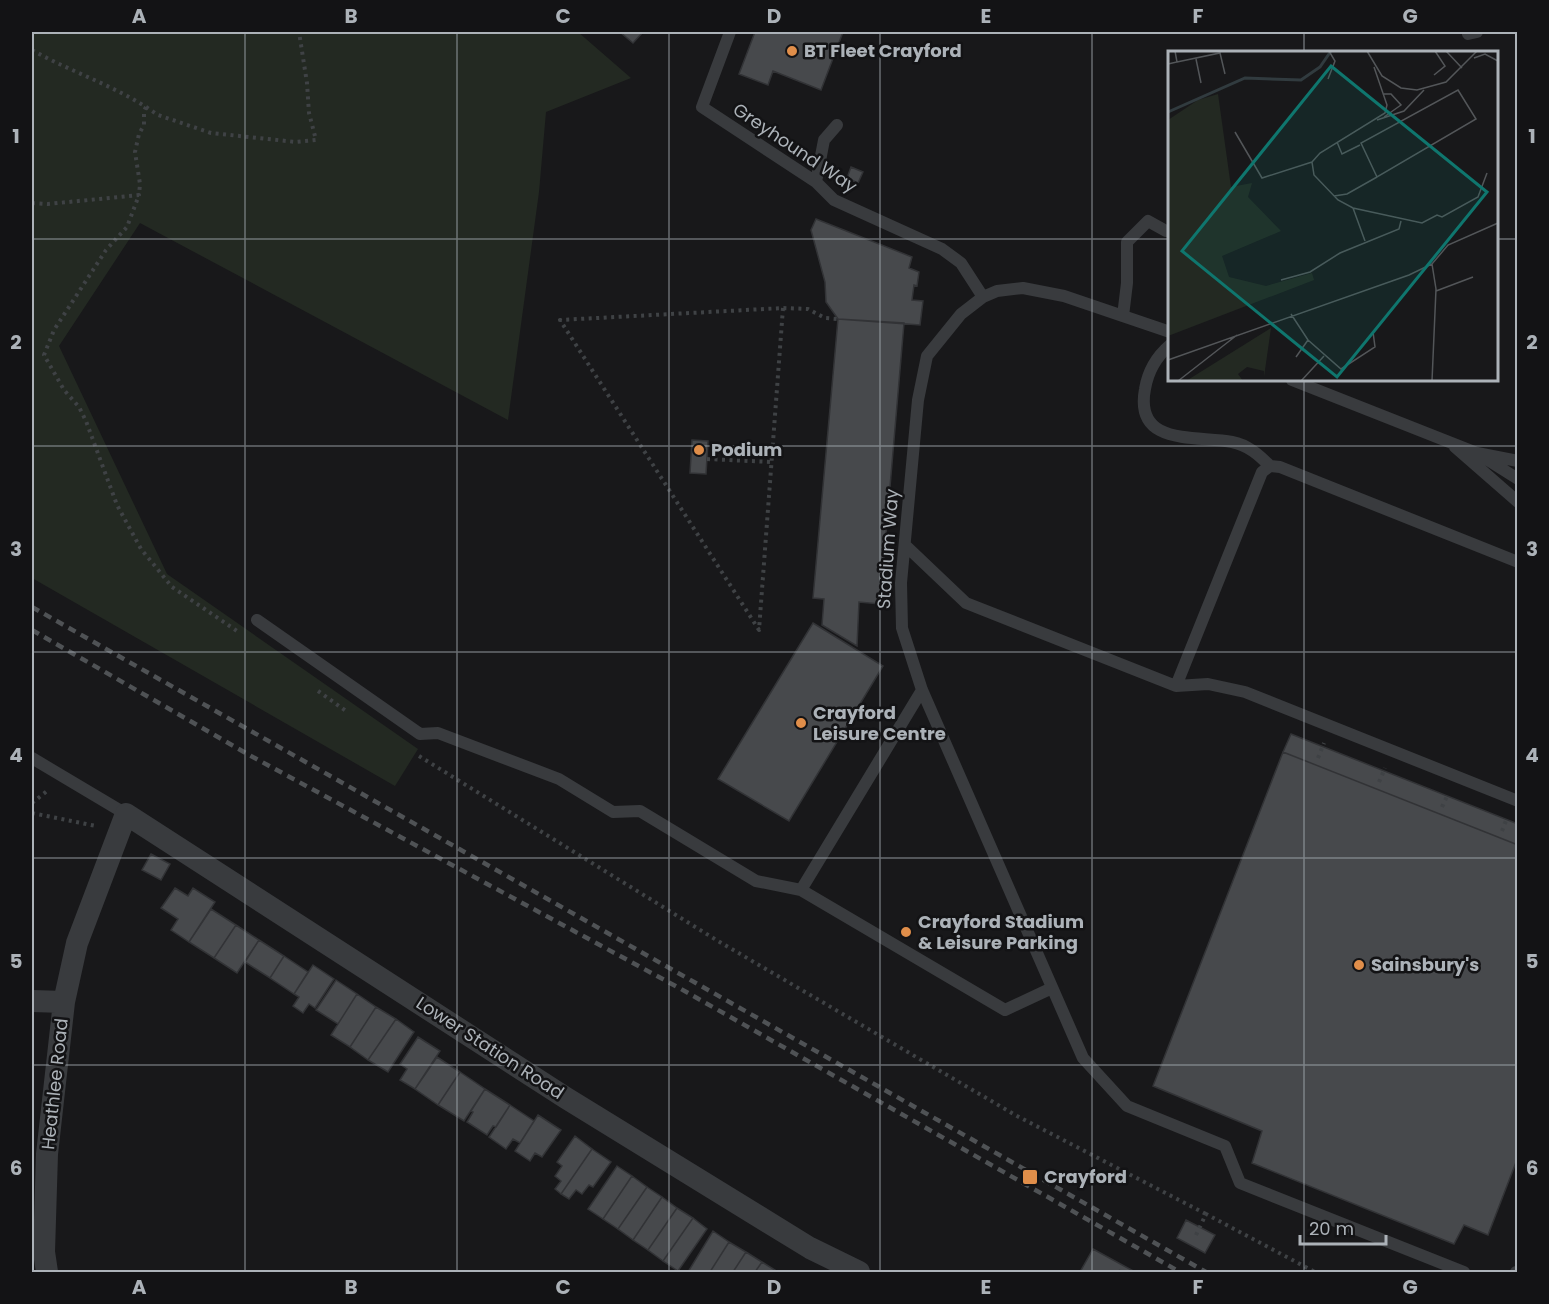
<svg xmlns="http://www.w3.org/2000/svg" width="1549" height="1304" font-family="Poppins,sans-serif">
<rect width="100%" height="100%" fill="#18181a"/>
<!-- green -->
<path fill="#232922" d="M32,32H578L631,78L546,112L539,192L508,420L140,223L59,346L167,574L418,749L395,786L32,578Z"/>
<!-- building -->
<path fill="#47494c" stroke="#323336" stroke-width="1.5" d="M620,32H643L633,43Z
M755,32H843L821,90L773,71L768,85L739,74Z
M851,167L863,172L858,183L847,178Z
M816,219L912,257L909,268L919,272L917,286L914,285L912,300L923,301L920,325L838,319L826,302L825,282L811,230Z
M838,319L904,323L880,604L859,602L857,646L822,625L824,599L813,598Z
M692,440L708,441L706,474L690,473Z
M813,623L883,666L789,821L718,779Z
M1291,734L1518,824V845L1283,752Z
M1283,752L1518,845V1157L1488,1235L1464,1225L1454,1244L1252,1163L1262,1131L1153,1086Z
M151,854L170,864L161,880L142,870Z
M175,888L188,896L193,888L215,902L189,942L171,930L178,919L161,908Z
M211,909L236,925L214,958L189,942Z
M236,925L259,940L237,973L214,958Z
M259,940L284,956L270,978L245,962Z
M284,956L308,972L294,994L270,978Z
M313,965L334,979L315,1008L309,1004L303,1013L293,1006L299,997L294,994Z
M336,980L357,994L338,1024L316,1010Z
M357,994L376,1007L350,1047L331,1035Z
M376,1007L396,1019L368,1060L350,1047Z
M396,1019L414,1032L388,1072L368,1060Z
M418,1037L440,1051L415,1089L400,1080L407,1069L400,1064Z
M437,1057L460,1072L438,1105L415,1089Z
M460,1072L485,1089L464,1121L438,1105Z
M485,1089L510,1105L496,1127L493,1126L487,1135L467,1122L473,1112L471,1111Z
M510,1105L534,1121L520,1143L513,1139L506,1149L489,1137Z
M538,1115L561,1130L542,1157L535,1153L530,1161L515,1151Z
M575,1136L592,1149L561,1194L555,1189L561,1181L555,1176L562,1166L557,1162Z
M592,1149L611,1162L593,1187L589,1185L582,1194L576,1190L569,1199L561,1194Z
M617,1166L632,1176L603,1219L588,1209Z
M632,1176L647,1187L618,1229L603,1219Z
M647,1187L662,1197L633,1240L618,1229Z
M662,1197L677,1208L648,1250L633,1240Z
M677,1208L693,1218L663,1261L648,1250Z
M693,1218L707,1229L678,1271L663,1261Z
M1186,1220L1215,1235L1205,1253L1177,1238Z
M713,1231L729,1242L710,1272H688Z
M729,1242L746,1252L733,1272H710Z
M1093,1249L1135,1272H1080Z
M746,1252L762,1262L755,1272H733Z
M762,1262L778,1272H755Z"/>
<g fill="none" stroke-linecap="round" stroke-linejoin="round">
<!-- path -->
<path stroke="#3f4245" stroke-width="4" stroke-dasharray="3 4.5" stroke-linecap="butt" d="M32,50C69,71 110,84 146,107L144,111V125L139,134L135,152L140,184L139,195
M146,107L158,115L211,133L296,142L316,140L309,113L307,83L299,32
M32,203L48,204L139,195L127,227L106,250L54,330L44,355L64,390L79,407L86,421L117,505L141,549L172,587L240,633
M783,308L759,630L560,320L783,308L808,309L825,318L838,319
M707,459L771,462
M318,691L346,711
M419,756L718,941L1017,1116L1206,1214
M1318,758L1324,743
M1379,782L1385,768
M32,803L47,791
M1442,807L1448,794
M32,813L96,826
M1502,831L1507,818
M1196,1235L1206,1214L1315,1272
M1120,1272L1121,1270"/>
<!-- lane -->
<path stroke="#393b3e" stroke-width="12" d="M730,32L702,107L816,182L834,200L942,249L961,263L983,297
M1468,34L1477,32
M816,182L824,140L837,125
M1123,316L1127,283V242L1148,221L1166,231
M1170,332L1064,296L1023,288L997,291L983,297L961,314L927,356L918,400L901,583L902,628L922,690L1083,1058L1127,1106L1225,1146L1240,1183L1464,1272
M1170,345C1156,357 1148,371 1145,389C1134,447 1197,435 1232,442C1248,445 1259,455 1270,466
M1292,380L1477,453L1518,461
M1455,447L1518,502
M1483,457L1518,479
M905,545L966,603L1176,686
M1518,562L1280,467L1270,466L1262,472L1176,686L1208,684L1245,692L1518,801
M257,620L420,734L438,733L559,779L613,812L640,811L756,881L801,890L1005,1010L1052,988
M32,758L126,814
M801,890L922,690
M1516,1272H1518"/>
<!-- street -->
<path stroke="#393b3e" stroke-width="22" d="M32,1001L64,1002
M47,1272L44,1252L47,1154L64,1002L77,943L126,814L566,1098L810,1248L859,1272"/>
<!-- rail -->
<path stroke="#4f5255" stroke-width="4.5" stroke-dasharray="8 6" stroke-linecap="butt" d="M32,607L1206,1272
M32,630L251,756L681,989L1180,1272"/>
</g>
<!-- grid -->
<path fill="none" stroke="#acb2b8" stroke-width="1.5" stroke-opacity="0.55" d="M245,32V1272M457,32V1272M669,32V1272M880,32V1272M1092,32V1272M1304,32V52M32,239H1170M1496,239H1518M1304,380V1272M32,446H1518M32,652H1518M32,858H1518M32,1065H1518"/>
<!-- markers -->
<g fill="#e08e4a" stroke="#131315" stroke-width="2">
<circle cx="792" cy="51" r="6"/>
<circle cx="699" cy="450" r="6"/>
<circle cx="801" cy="723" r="6"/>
<circle cx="906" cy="932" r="6"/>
<circle cx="1359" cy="965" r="6"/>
<rect x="1022" y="1169" width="16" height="16" rx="3"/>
</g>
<g text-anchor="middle" stroke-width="5" stroke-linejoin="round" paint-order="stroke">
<!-- poi labels -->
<g font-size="18" font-weight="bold" fill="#acb2b8" stroke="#131315" text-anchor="start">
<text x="804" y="57">BT Fleet Crayford</text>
<text x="711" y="456">Podium</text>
<text x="813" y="719">Crayford<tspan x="813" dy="21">Leisure Centre</tspan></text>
<text x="918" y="928">Crayford Stadium<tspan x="918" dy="21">&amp; Leisure Parking</tspan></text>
<text x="1371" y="971">Sainsbury's</text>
<text x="1044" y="1183">Crayford</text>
</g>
<!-- street labels -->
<g font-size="18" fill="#acb2b8" stroke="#131315">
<text transform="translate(795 148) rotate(34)" y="6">Greyhound Way</text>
<text transform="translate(888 549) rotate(-86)" y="6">Stadium Way</text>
<text transform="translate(490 1048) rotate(33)" y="6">Lower Station Road</text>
<text transform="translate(55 1084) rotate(-84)" y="6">Heathlee Road</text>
</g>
</g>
<!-- overview -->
<g transform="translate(1168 51)">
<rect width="330" height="330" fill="#18181a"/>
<path d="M50,43L63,136L84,132L80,146L113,180L54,205L61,226L98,235L144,222L146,229L0,285V69L30,49ZM103,277L96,326V320L79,316L70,323L75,330H18Z" fill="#232922"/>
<path fill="none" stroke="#313b3f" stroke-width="3" d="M0,61L77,27L133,29L152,16L163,0"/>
<path fill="none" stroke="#535659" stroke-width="1.5" d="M199,0L214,25L233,37L249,39L278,31L309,0M278,0L294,17M306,7L317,3L330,10M28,8L33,32M9,11L52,2L57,23M0,13L9,11L7,0M206,16L219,54L217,62L152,102L144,111L146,124L170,149L185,157L254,172L269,164L274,166L310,146L319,122M266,24L277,15L267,0M160,28L167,10L161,0M290,39L308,68L209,126L193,92ZM215,43H223L233,54L216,66M209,69L236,60L256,39M67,81L94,127L144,111M169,91L174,103L192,94M166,145L179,143L209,126M185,157L197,190M264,213L268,238L264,330M113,229L142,221L172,202L231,178L233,170M268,240L305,226M123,263L140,289L173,318L207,296L205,281M128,306L140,289M0,309L241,224L264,213L280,194L330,172M10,330L69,284M133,330L156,305"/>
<path fill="#0f766e" fill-opacity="0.15" stroke="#0f766e" stroke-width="3" d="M163,15L319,141L169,326L14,200Z"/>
<rect width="330" height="330" fill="none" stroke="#acb2b8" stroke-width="3"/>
</g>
<!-- border -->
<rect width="1549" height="1304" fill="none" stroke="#131315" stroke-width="66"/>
<!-- scale -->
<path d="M1300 1235v9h86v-9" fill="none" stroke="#acb2b8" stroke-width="3"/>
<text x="1309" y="1235" font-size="18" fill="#acb2b8" stroke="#131315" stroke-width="4.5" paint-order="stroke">20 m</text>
<rect x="33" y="33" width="1483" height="1238" fill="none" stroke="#acb2b8" stroke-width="2"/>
<g font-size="20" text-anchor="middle" font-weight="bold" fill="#acb2b8">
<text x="139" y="23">A</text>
<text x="351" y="23">B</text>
<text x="563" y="23">C</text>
<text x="774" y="23">D</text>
<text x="986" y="23">E</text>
<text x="1198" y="23">F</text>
<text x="1410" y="23">G</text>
<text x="16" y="143">1</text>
<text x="1532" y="143">1</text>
<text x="16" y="349">2</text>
<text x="1532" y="349">2</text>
<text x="16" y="556">3</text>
<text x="1532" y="556">3</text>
<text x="16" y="762">4</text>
<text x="1532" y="762">4</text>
<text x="16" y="968">5</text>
<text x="1532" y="968">5</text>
<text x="16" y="1175">6</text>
<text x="1532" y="1175">6</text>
<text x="139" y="1294">A</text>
<text x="351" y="1294">B</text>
<text x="563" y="1294">C</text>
<text x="774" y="1294">D</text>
<text x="986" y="1294">E</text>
<text x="1198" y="1294">F</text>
<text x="1410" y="1294">G</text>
</g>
</svg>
